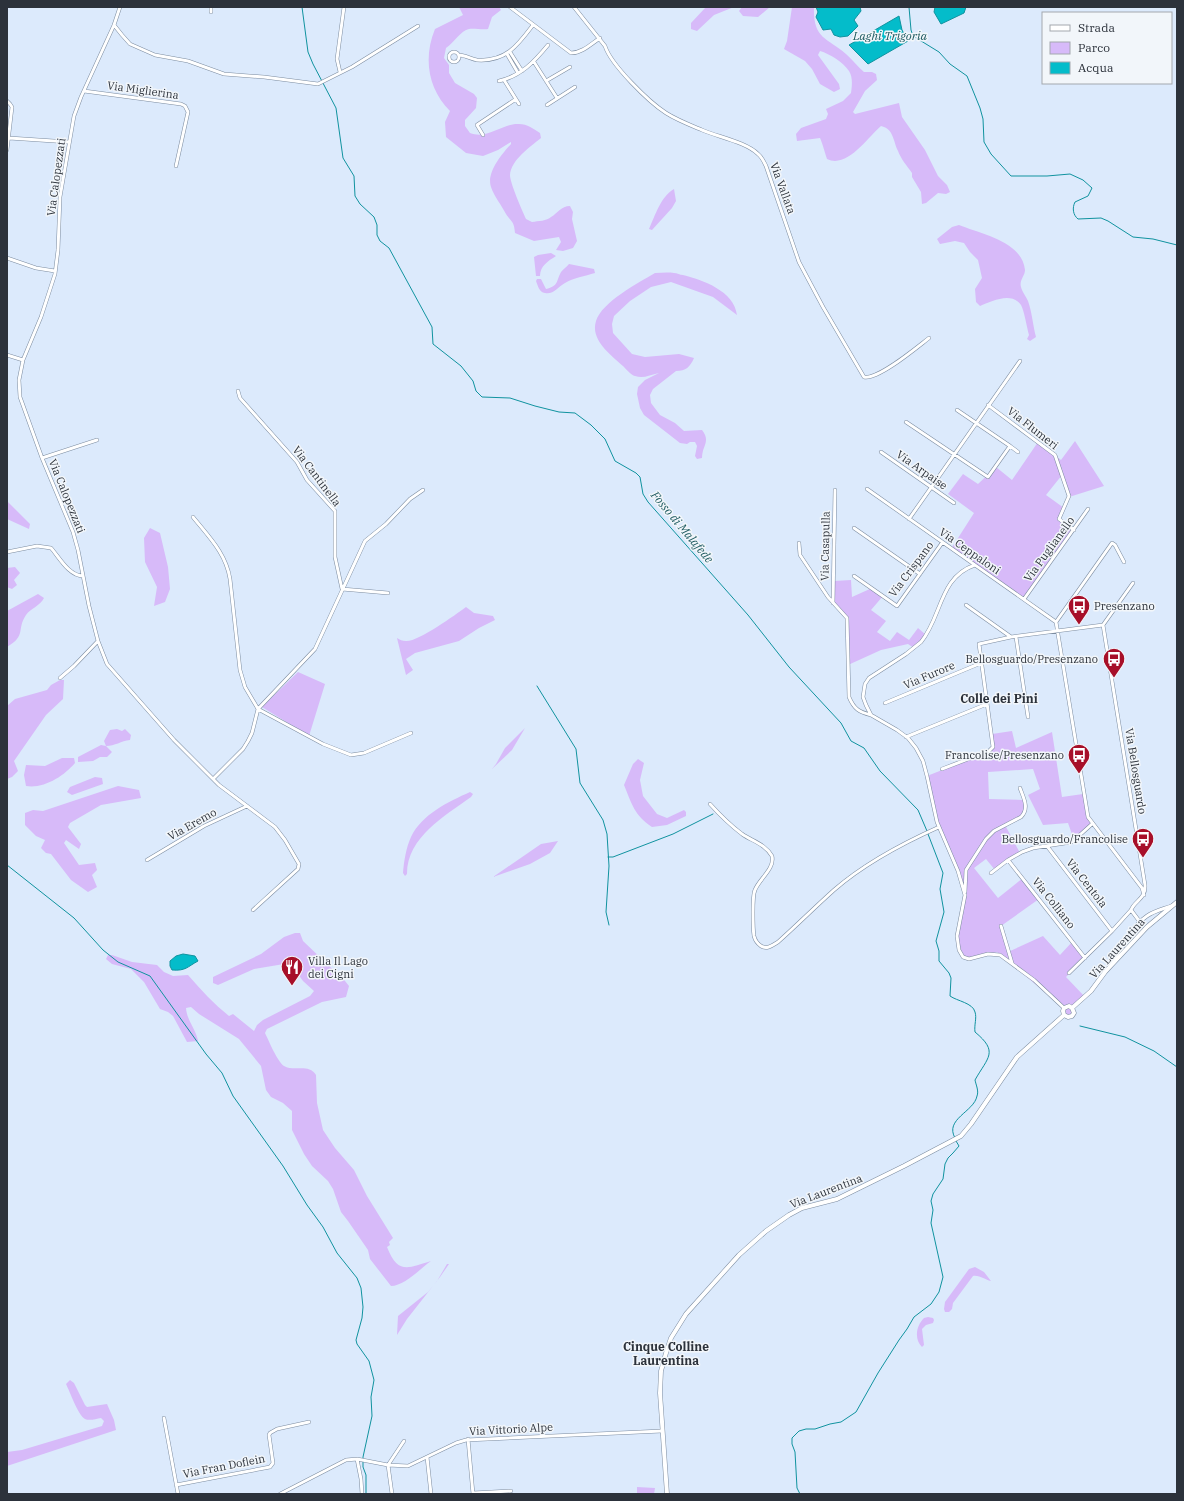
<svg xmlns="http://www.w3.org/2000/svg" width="1184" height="1501" font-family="'IBM Plex Serif',serif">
<rect width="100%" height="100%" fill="#dceafc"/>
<!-- green -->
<path fill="#d7baf9" d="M459,7H499L501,10L492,17L488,29C483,30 473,28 469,29C461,30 454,43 446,48L444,58L449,65V73L455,83L474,94L477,98L476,108L465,120V126L470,133C488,140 502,123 519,124C527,124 534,129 540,133L541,138C530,147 511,160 510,175C510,183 522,210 526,219L532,222C538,221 547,221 551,217C558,213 561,206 570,206L573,212L572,219L577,241L573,248L563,251L556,250L561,242L559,237L534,241L515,233C514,221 512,223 506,214C502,206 494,196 491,187C486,173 502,154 511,144V142L498,150L483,156L466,153L446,137L445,122L450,111C428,89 423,58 435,29L463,15Z
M706,7H734L714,15L697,31L691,29V23Z
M742,7H770L758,17L743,16L739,11Z
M792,7H814C813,39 826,37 846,54C853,60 858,67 864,72H872L876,74L877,80L865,91L853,112L855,114L899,103L902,117L925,150L938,176L947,185L950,192L946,194L938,193L926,203L922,204L921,192L912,177V173C907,166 901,159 898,151C893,141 894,129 881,126C868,137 847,169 827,159C825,153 822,142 820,138L797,141L796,134L801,128L826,119L828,114L826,109L843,101L851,93C852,86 853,77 849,71C843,62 830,54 820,51L818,55L839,84L840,89L834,92L820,84L812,69L805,61L784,49L787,41Z
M674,189L676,201L672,208L652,230L649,229C655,216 661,196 674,189Z
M959,225C981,234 1022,241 1025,270C1025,276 1019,280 1021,287C1022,292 1026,296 1028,301C1032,312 1033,326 1036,337L1030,341L1027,339L1029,335C1027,328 1024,310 1021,305C1011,291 991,302 980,306L976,302L975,289L982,278L978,260L970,252L964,243L955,241L940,244L937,239L952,227Z
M551,253L556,256C548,261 540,266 540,276H536L534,257L538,255Z
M569,264L594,269L595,273C585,276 573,278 565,283C558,287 553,295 545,293C539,292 538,286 536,281L537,279H541L546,289C559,286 556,281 561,272C563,269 567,267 569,264Z
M655,273C661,273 667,272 674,273C677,273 680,275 683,275C703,280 734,291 737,315L713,297L671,282L651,287L630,301L614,316L612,324L613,333L632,354L645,357L679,354L694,358C690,367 686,371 676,371L653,389L650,395L651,403L660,415L675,423L684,431L702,430C711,442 702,445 702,458L697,459L695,456L697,446L695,442H690L687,444L680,443L644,415L640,408L637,394L638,387L645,380L659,373C650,375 643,379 635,376C631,375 626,369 623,366C611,355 590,340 596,321C602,302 638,283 655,273Z
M1075,441L1104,486L1069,497L1062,475L1046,495L1064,508L1059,517L1074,530L1024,599L951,549L974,513L948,494L963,474L978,484L996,467L1012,480L1038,442L1061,460Z
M7,501L30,524L29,529L7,519Z
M150,528L160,533L168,567L170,589L165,602L154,606L157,587L145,562L144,538Z
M15,567L20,573L14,580L17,585L12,589L7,587V568Z
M851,580L852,597L872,588L883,596L871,610L886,621L877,632L890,641L897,632L909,640L918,628L926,635L914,648L908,644L881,650L848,665L847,618L833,603L834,581Z
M38,594L44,598C40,606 31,608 26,615C16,630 27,635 7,647V611Z
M466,607L474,613L493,616L495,620L479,628L459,641L415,653L406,659L413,670L406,675L397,638C400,640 402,641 406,641C418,642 455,615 466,607Z
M298,672L325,684L309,736L262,707Z
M60,680H64L63,699L46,715L14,761L18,771L12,777L7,779V706L15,699L47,690L51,685Z
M525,728L512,750L492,769L496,764L505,748Z
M117,729L122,731L125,729L131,735L130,740C121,741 115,746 106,746L104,741L110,730Z
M1012,731L1016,748L1052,732L1062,797L1083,794L1088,817L1092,824L1074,840L1068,823L1043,825L1028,795L1040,789L1033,769L988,772L989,799L1025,800C1027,816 1017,819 1005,825L1020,853L995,870L986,859L974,868L998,898L1023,878L1039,899L1001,926L1008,952L1043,936L1060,955L1072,942L1085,958L1066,977L1085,997L1072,1008L1073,1015L1068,1017L1063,1013L1064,1008L997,952L971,959L962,956L957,941L965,895L959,874L939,827L927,776L990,751L993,748L992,734Z
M101,745L106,746L112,752L107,757H100L93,761L78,762V757Z
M62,758H74L75,763C64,776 44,789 26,786L24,775L26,765L45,766Z
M638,759L644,763L640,780L643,796L657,814L667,818L684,810L686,812V816L667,825L652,827C634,815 632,804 624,785L633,764Z
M95,777L102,778L103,784L72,795L67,792L70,787Z
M118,786L139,790L141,798L101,805L70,823L68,827L81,844L79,849L66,840L64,843L79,865L95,863L97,870L92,875L97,887L88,892L71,880L51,854L46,853L41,848L45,840L36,836L25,825V813L33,810L43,811Z
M470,792L473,794L471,797C445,816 407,837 407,874L405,876L403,873C404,861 406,848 411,837C422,814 448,802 470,792Z
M558,841L550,853L530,864L493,877L541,844Z
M295,933H300L303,941L345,981L349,986L346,997L322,1002L267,1029L265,1033C269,1041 277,1061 284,1066C294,1072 309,1063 316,1075L317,1103L323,1130L335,1148L354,1170L367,1196L393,1238L389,1242L390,1245L387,1247C398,1275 408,1268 431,1261C420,1269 404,1286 391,1286L370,1259L368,1250L348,1221L341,1212L333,1189L328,1181L312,1166L304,1154L292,1130V1111L283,1103L271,1097L266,1090L261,1066L239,1039L199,1014L191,1007L186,1008C187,1021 196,1029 198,1041L187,1042L173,1016L168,1012L160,1009L144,982L131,969L112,964L106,959L108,955H112L132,962L157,965L164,972L173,976L188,975C201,990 214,1004 229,1016L233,1014L254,1031L257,1025L263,1020L310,996L314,991L303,981L290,963L254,969L218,985L213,983V977L261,954L284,937Z
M447,1264H449L440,1277L407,1319L397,1335L398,1316L428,1292L437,1281Z
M975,1267L984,1272L991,1281C985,1280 980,1275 973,1276L953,1303L952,1309L949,1312H945L944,1309L945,1302L969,1269Z
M928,1317L933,1318L934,1320L933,1323L926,1325L922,1329L924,1345L922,1347C914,1339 916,1326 924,1318Z
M70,1380L74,1383L85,1405L87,1407L107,1404L114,1420L116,1430L7,1466V1452L22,1450L102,1426L104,1421L101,1418C96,1419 89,1421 85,1419C78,1415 70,1392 66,1384Z
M637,1487L655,1488L654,1494H637Z"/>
<!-- water -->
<path fill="#04bcca" stroke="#10939f" d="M816,7H860L861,11L854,20L858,26L848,36L840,37L834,35L831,29L823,30L816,17L818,12Z
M935,7H966L964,13L941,24L934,12Z
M899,16L902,30L908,41L868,64L849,45Z
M183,954L195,956L198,961C187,967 186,971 172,970L170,966V961L176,956Z"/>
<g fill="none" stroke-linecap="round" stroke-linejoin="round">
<!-- stream -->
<path stroke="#10939f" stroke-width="1" d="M302,7L308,52L313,64L336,108L343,158L354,176L355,196L360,204L374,217L377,225V235L380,241L389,248L432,327L433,344L461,366L473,381L476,391L482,397L510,398L535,406L559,412L575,413L591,425L605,439L615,461L636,473L640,477L643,494L648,502L748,615L789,667L841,723L851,741L864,748L880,771L918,810L927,831
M909,7L911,30L913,36L939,52L950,64L967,76L980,108L983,119L984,142L991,154L1011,176H1047L1070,174L1083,180L1092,188L1088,196L1075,202C1072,208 1073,215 1078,219L1101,218L1108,221L1133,237L1153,239L1177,245
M537,686L576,749L580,783L603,820L607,834L609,866L606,912L609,925
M928,834L943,873L940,889L944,912L936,941L939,951V961L949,973L951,978L950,996C957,1001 973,1003 975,1012C977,1018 974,1025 975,1032C999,1052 988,1057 975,1080C976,1085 979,1091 977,1096C974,1112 944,1119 955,1138
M608,857H613L673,834L713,814
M7,865L74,918L103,950L118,962L150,976L206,1054L222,1073L233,1096L283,1166L307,1205L323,1227L337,1253L357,1278L361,1288L363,1307L362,1318L356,1340L357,1344L369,1361L374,1380L371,1397L372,1416L363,1457V1467L366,1475V1494
M1080,1026L1125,1037L1154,1051L1177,1067
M800,1494L797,1488L795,1452L792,1444V1438L799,1431L806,1429H815L830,1424L841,1422L856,1412L878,1373L899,1340L907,1329L914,1317L931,1304L939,1292L943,1277L931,1223L933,1210L931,1201L933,1194L943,1179L945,1164L948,1158L953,1153L959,1146L956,1141"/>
<!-- street casing -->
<g stroke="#7c8ca0" stroke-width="4">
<path id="street" d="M120,7L114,25L81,97L74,116L60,197L58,250L55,274L41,317L23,360L19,380L20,397L42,458L73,532L78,550L89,606L98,641L107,664L174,740L219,785L275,827L285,840L299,864L298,869L253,910
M211,7V12
M510,7L571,53C582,53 591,44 600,38
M574,7L605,46C611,65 649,102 666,113C677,120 690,125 702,130C718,137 746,142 758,154C762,157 764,162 766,166L799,262L823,307L864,377C878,380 916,348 929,338
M114,25L122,35L130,44L155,55L188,61L224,74L264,77L318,84L352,67L418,26
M510,52L522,71
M449 57a5 5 0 1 1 10 0a5 5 0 1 1-10 0Z
M507,54L518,73
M459,55C465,55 471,59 477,60C506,62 518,45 533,25
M534,62L557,98
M340,72L337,59L344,7
M504,80L519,104
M499,81C521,76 534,62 548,45
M546,81L570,67
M84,91L181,104L185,106L188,112L176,166
M7,101L10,104L12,107L7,150
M547,105L575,87
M483,135L477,125L516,99
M9,138L69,142
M7,258L36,268L55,271
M7,355L23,360
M238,391L240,398L297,462L307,480L335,511V557L342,589L388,593
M988,405L1055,455L1069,496L1059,519L1074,530
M906,422L988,477L1010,446L957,410
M1010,446L1018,452
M881,452L954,503
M42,458L97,440
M867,489L1056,622L1088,817L1142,888L1144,895
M193,517C208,536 226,553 230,579L240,670L245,687L258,709L323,744L351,755L364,753L411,733
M909,519L1020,361
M854,528L920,574
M799,543L800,555L828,597L847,618L849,697C854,709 859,712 871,715
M7,552L37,546L51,548C59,557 69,576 83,576
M975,565C939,577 942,617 921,642L906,654L869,678L865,684L863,697L866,705L871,715L897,730L908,738L916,748L923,761L927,776L937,822L958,871L965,895L957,936L959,950L963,957L969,959L988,954L1000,955L1034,980L1064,1008
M854,576L897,606L942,543
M1133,583L1103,625L1145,885C1146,899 1135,900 1131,910L1140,922
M1024,599L1088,509
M833,603L835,490
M966,605L1011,637
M1056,622L1112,543L1115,545L1124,562
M1016,637L1028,717
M60,678L74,666L98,641
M885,703L981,663
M906,737L987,704
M942,769L989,751L993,747L979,644L1011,637L1103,625
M213,779L243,749L248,741L252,733L258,709L315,649L365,541L386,524L410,499L423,490
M710,804C719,814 730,825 742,834C752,841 765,844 772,856C775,869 759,879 755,890C752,896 753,929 754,936C755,940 758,944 761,946C767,950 773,945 778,942C797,925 815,907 834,890C865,863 901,844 939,827
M1047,846L1112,931
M147,860L204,826L247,806
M1008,860L1085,958
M991,873L1008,860L1022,852L1033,848L1072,842L1092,824
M965,892L966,870L986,839L994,831L1021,817C1030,808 1023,797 1020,788
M1001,926L1012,963
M1111,964C1122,947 1130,928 1147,916C1154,911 1163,909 1171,906
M1069,973L1112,931L1131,910
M164,1418L178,1494
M468,1439L473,1494
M427,1457L431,1494
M357,1459L361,1479L362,1494
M176,1485L270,1467L273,1463L269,1435L270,1433L277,1429L309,1422
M473,1493L511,1491
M280,1494L346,1460L357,1459L388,1465L408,1466L456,1443L466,1440L662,1431
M392,1494L388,1465L404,1441"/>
</g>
<!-- secondary casing -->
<g stroke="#7c8ca0" stroke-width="5">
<path id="secondary" d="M1072,1008L1091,991L1105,972L1147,927L1177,902
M1064,1015L1068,1017L1072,1016L1074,1013L1072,1008
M1064,1015L1063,1011L1064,1008L1069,1006L1072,1008
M667,1494L660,1393L661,1371L666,1353L671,1338L686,1314L739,1255L766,1231L789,1215L802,1208L837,1199L904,1166L961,1136L971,1124L1017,1057L1064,1015"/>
</g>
<!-- street -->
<use href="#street" stroke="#fff" stroke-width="3"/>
<!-- secondary -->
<use href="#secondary" stroke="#fff" stroke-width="4"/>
</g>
<!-- icons -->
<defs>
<g id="bus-pin" transform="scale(1.15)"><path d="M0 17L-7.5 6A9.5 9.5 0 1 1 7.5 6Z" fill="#a70f29" stroke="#f2f6fa"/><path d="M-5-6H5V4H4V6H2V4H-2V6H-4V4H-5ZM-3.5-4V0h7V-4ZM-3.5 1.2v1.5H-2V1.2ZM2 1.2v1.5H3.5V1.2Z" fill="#fff"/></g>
<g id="restaurant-pin" transform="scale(1.15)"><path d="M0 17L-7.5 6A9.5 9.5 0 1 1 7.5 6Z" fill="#a70f29" stroke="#f2f6fa"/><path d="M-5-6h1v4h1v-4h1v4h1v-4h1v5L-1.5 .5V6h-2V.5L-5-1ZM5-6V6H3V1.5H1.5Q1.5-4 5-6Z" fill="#fff"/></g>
</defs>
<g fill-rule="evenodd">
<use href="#bus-pin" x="1079" y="606"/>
<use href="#bus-pin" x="1114" y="659"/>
<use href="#bus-pin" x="1079" y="755"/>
<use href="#bus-pin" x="1143" y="839"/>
<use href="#restaurant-pin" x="292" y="967"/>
</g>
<g text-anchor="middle" stroke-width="3" stroke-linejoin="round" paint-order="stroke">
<!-- street labels -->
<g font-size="11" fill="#2c323b" stroke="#f2f6fa">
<text transform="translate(143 90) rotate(8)" y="4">Via Miglierina</text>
<text transform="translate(56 177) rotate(-82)" y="4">Via Calopezzati</text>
<text transform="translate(783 188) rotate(70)" y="4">Via Vallata</text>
<text transform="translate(1033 428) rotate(38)" y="4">Via Flumeri</text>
<text transform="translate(922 470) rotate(35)" y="4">Via Arpaise</text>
<text transform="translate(317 476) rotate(53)" y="4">Via Cantinella</text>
<text transform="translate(67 496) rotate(68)" y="4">Via Calopezzati</text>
<text transform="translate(825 546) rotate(-89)" y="4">Via Casapulla</text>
<text transform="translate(1049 549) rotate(-54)" y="4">Via Puglianello</text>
<text transform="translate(970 551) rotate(35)" y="4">Via Ceppaloni</text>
<text transform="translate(911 569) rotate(-53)" y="4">Via Crispano</text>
<text transform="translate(929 675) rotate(-23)" y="4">Via Furore</text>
<text transform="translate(1136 771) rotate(81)" y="4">Via Bellosguardo</text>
<text transform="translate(192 824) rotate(-29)" y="4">Via Eremo</text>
<text transform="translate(1087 883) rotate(52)" y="4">Via Centola</text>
<text transform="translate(1054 903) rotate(52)" y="4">Via Colliano</text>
<text transform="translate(1117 948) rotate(-48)" y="4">Via Laurentina</text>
<text transform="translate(826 1191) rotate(-21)" y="4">Via Laurentina</text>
<text transform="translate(511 1429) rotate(-3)" y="4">Via Vittorio Alpe</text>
<text transform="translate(224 1466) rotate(-11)" y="4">Via Fran Doflein</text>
</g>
<!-- poi labels -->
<g font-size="11" fill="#2c323b" stroke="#f2f6fa" text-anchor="end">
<text x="1094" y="610" text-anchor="start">Presenzano</text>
<text x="1098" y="663">Bellosguardo/Presenzano</text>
<text x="1064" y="759">Francolise/Presenzano</text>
<text x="1128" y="843">Bellosguardo/Francolise</text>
<text x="308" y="965" text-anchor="start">Villa Il Lago<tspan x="308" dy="13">dei Cigni</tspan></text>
</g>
<!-- water labels -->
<g font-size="12" font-style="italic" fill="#1e5a60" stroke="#f2f6fa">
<text x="890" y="40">Laghi Trigoria</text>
<text transform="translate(682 527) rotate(50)" y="4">Fosso di Malafede</text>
</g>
<!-- neighbourhood labels -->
<g font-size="12" font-weight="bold" fill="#2c323b" stroke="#f2f6fa">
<text x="999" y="703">Colle dei Pini</text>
<text x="666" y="1351">Cinque Colline<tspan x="666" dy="14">Laurentina</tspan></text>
</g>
</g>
<!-- border -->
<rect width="1184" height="1501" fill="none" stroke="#2c323b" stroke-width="16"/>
<!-- legend -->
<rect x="1042" y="12" width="130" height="72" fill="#f2f6fa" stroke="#a3a8ae"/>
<rect x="1050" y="25" width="20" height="6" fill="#ffffff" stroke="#a3a8ae"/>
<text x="1078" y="32" font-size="12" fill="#2c323b">Strada</text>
<rect x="1050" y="42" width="20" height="12" fill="#d7baf9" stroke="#a3a8ae"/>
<text x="1078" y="52" font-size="12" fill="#2c323b">Parco</text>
<rect x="1050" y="62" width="20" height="12" fill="#04bcca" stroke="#a3a8ae"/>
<text x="1078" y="72" font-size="12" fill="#2c323b">Acqua</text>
</svg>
